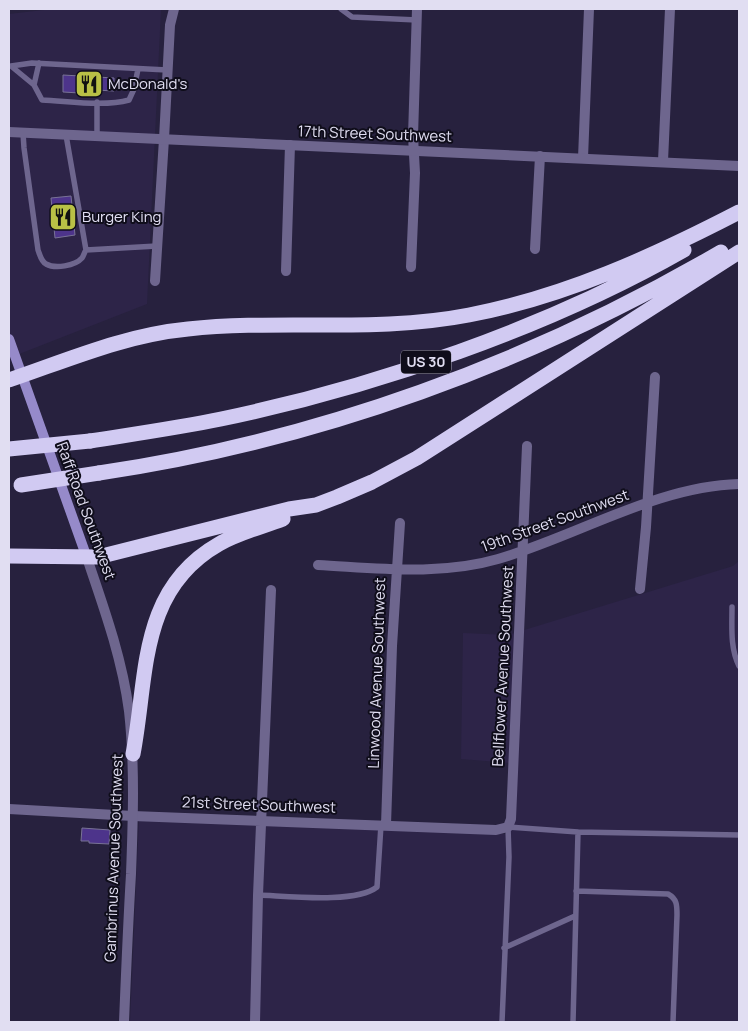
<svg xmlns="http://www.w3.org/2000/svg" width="748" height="1031" font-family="Manrope,sans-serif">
<rect width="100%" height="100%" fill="#27213e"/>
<!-- built -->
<path fill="#2d2448" d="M52,9H161L147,304L9,358V14Z
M739,561V1022H130L139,819L506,834L510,763L461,759L463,633L508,635L733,566Z"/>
<!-- building -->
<path fill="#4d348b" stroke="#797396" d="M63,75L114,78V91L96,90V94L63,92Z
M71,196L75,235L55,238L51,198Z
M82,828L110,830L109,844L89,843V841H81Z"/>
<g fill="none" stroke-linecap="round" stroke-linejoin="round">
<!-- service -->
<path stroke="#6e668e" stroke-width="5.5" d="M341,9L352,17L417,20
M138,69L134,89L129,100C104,107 68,101 42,100L34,85L11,66L32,63L167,70
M34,85L39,63
M23,133L24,148L38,250C40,255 41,261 46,264C55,269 75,266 82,258C84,255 84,253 86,250L66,135
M97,136V102
M86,250L157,246
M732,607C732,627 730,648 739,666
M578,832L739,835
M576,891L668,894C677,899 677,905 677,915L673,1022
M258,895C287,896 355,904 377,887L381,825
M504,948L575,916
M502,1022L509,857L508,827L578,832L573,1022"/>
<!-- minor -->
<path stroke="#6e668e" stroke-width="10" d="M583,158L589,9
M663,161L670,9
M535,249L540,156
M411,267L415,173L413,136L417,9
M286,271L290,145
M155,281L164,139
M318,565C377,568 440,576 498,559C577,536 657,486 739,484
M640,589L646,527L655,377
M133,816L496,830L508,827L511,819L527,446
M386,825L392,646L400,523
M255,1022L258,895L271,590"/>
<!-- tertiary -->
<path stroke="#6e668e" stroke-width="10" d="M9,132L739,166
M164,139L170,25L174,9
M87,558C104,608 122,658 129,711C135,766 133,820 131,874C128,924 126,973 124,1022
M9,809L133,816"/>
<!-- secondary -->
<path stroke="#968aca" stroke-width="10" d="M9,339L87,558"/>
<!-- motorway -->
<path stroke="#d1caf2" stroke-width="15" d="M9,380C68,360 125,335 188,329C281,319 377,333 469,315C564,297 654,256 739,212
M90,441C134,434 177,428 221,419C375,387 547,328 684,250
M99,473C318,441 530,363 721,252
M9,556L98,557L289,509L316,505L337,497L372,482L417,458L739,252
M133,754C148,676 138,590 219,544C238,533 262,527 283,519"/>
<!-- motorway-bridge -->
<path stroke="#d1caf2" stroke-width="15" d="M9,449L90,441
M21,485L99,473"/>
</g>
<!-- icons -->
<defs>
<g id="restaurant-square" transform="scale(1.4375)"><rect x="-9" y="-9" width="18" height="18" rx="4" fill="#b9c046" stroke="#0f0d1a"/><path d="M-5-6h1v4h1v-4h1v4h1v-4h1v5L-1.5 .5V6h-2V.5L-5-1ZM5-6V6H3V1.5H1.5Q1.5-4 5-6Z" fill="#111"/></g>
</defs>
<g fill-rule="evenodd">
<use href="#restaurant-square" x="89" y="84"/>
<use href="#restaurant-square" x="63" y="217"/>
</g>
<g text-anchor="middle" stroke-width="4" stroke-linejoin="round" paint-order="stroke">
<!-- shield labels -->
<rect fill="#0f0d1a" stroke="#a29fb1" stroke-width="1" x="401" y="350.5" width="50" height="23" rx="4"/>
<g font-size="14" font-weight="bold" fill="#e1def2">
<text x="426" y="367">US 30</text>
</g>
<!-- poi labels -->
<g font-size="15" fill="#e1def2" stroke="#0f0d1a" text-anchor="start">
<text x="108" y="89">McDonald's</text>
<text x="82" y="222">Burger King</text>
</g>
<!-- street labels -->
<g font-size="15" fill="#e1def2" stroke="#0f0d1a">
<text transform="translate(375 134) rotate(2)" y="5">17th Street Southwest</text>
<text transform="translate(86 511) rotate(70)" y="5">Raff Road Southwest</text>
<text transform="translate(555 521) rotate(-20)" y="5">19th Street Southwest</text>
<text transform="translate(503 666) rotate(-87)" y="5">Bellflower Avenue Southwest</text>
<text transform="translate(377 673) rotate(-88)" y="5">Linwood Avenue Southwest</text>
<text transform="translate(259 805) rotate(2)" y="5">21st Street Southwest</text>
<text transform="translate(114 858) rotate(-88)" y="5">Gambrinus Avenue Southwest</text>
</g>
</g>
<!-- border -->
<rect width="748" height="1031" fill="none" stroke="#e1def2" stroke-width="20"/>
</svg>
